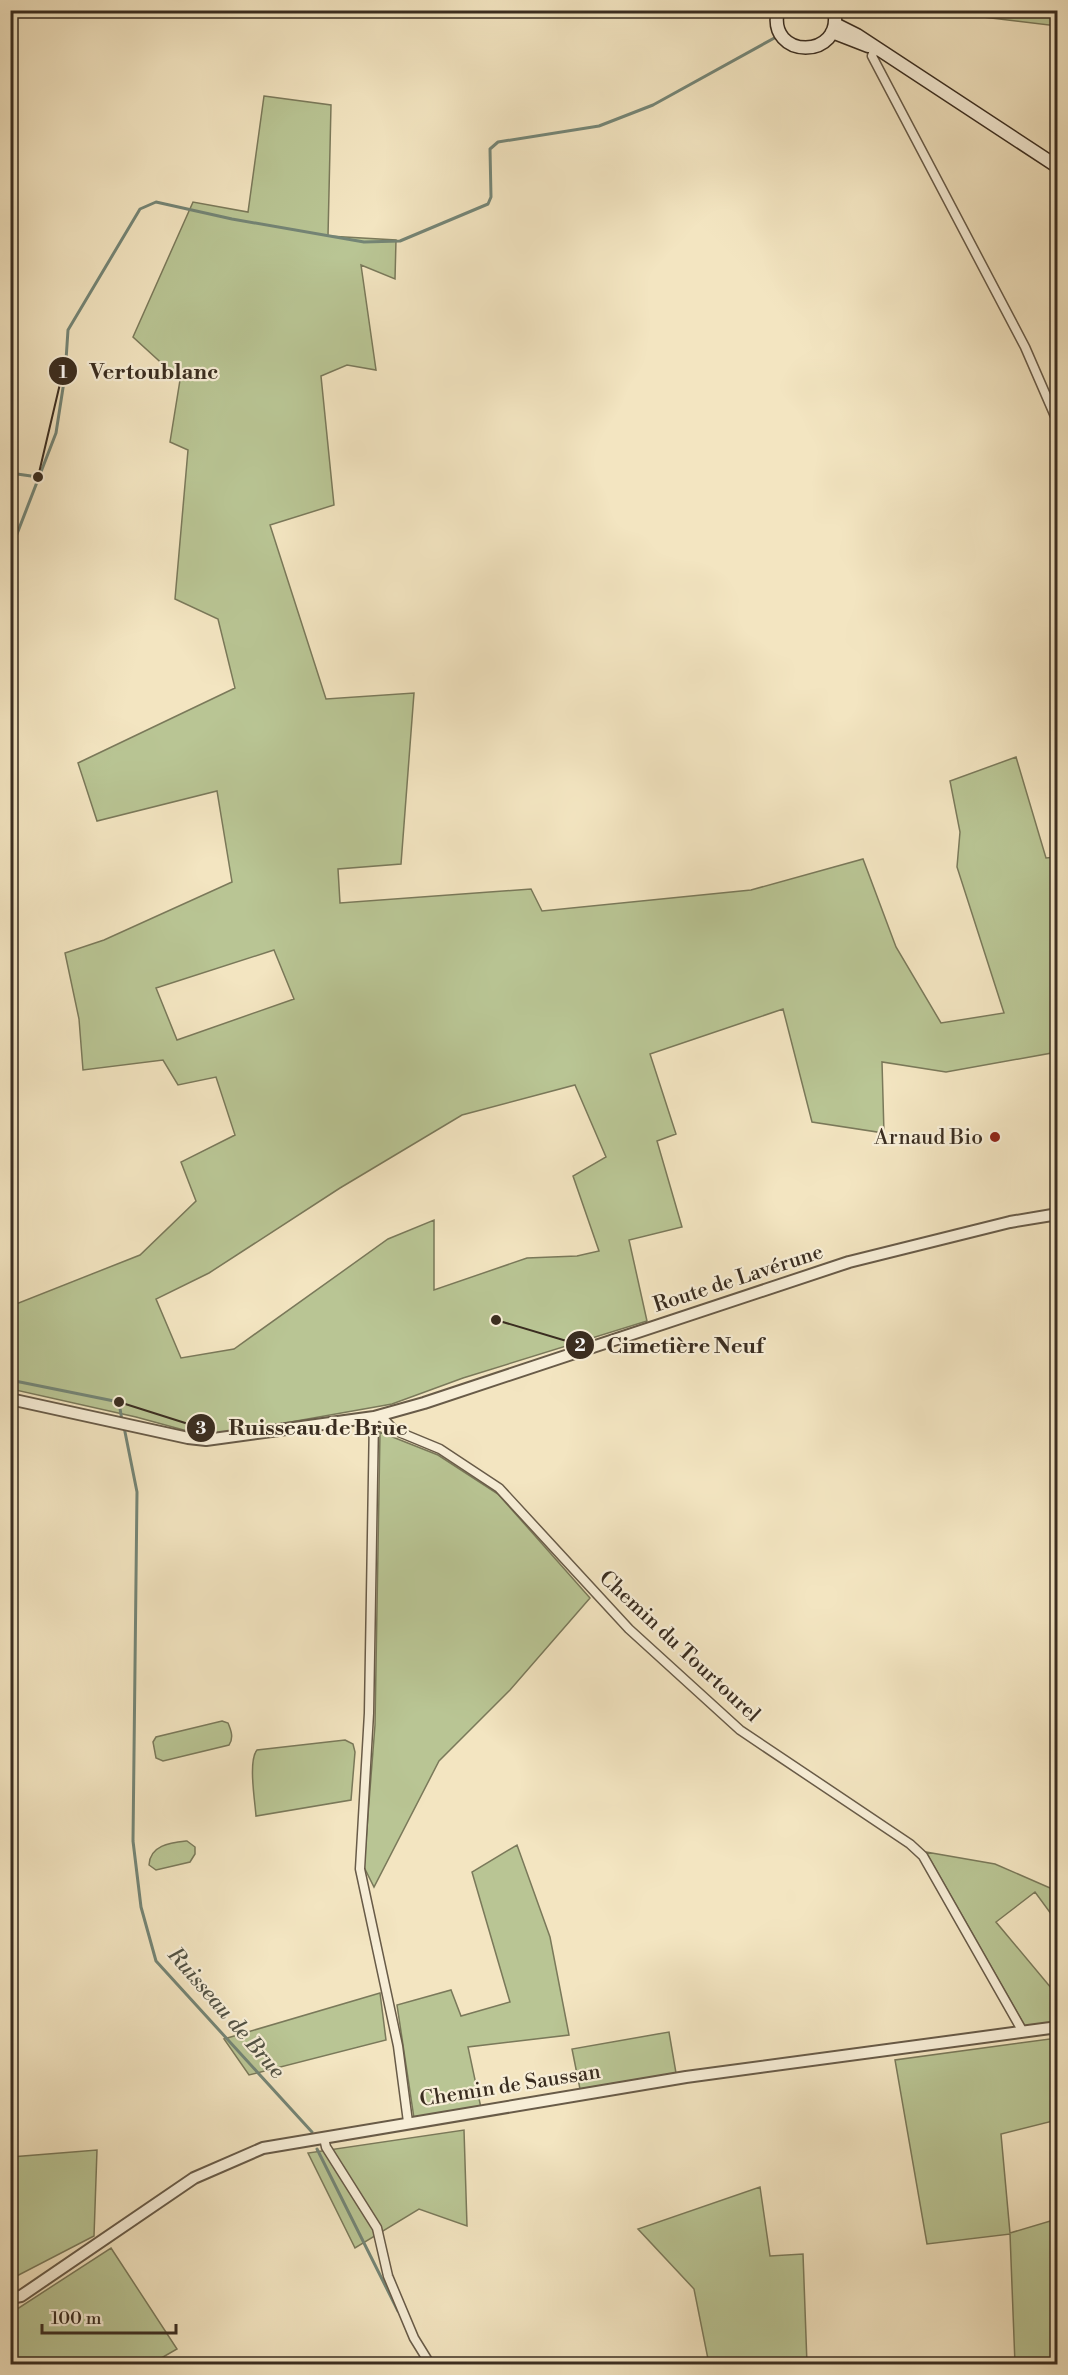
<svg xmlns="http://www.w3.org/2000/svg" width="1068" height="2375" font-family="'Libre Bodoni',serif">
<rect width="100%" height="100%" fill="#f3e5c1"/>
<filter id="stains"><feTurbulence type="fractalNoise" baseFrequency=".00333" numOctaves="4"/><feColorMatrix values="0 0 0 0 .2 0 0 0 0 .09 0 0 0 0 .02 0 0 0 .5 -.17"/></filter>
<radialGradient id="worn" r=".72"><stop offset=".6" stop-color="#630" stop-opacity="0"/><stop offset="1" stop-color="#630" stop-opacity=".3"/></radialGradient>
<!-- green -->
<path fill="#b9c594" stroke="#7a795a" stroke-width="1.5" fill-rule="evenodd" d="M933,11H1057V26Z
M264,96L331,105L328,236L396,240L395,279L361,265L376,370L347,365L321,376L334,505L270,525L326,699L414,693L401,864L338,869L340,903L531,889L542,911L751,890L863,859L896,947L941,1023L1004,1013L957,867L960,832L950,781L1016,757L1046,858L1057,857V1052L946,1072L882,1062L884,1133L812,1122L783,1009L650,1054L676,1134L657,1141L682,1227L629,1240L647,1321L463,1378L392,1404L217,1435L191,1432L136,1417L11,1389V1306L140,1255L196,1201L181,1162L235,1135L216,1077L178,1085L163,1060L83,1070L79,1019L65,953L104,940L232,882L217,791L97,821L78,763L235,688L218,619L175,599L188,450L170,442L180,380L133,337L193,202L248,212ZM274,950L294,999L177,1040L156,988ZM575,1085L606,1157L573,1176L599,1251L577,1256L527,1258L434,1290V1220L388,1239L234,1349L181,1358L156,1299L209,1273L340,1188L462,1115Z
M380,1432L438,1455L498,1494L590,1598L510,1690L439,1761L374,1887L364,1867L375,1725Z
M222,1721L228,1723C231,1730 234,1738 229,1745L163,1761L156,1758L153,1742L156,1737Z
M345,1740L353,1744L355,1752L351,1800L256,1816C255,1801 248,1761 257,1750Z
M187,1841L195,1847V1854L190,1862L156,1870L149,1865C150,1845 170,1843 187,1841Z
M517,1845L550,1937L569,2035L468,2047L481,2108L414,2118L397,2005L451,1990L461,2016L510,2002L472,1872Z
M926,1852L995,1864L1057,1891V1922L1035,1892L996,1922L1057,1995V2023L1025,2026Z
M380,1993L386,2040L249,2075L224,2039Z
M669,2032L676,2073L580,2089L572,2049Z
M1057,2038V2120L1001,2134L1010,2233L1057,2219V2364H1015L1010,2234L927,2244L895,2060Z
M464,2130L467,2226L419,2209L355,2248L308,2153Z
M97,2150L94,2236L11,2279V2157Z
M760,2187L770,2256L803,2254L807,2364H709L694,2289L638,2229Z
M111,2248L177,2349L151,2364H14L11,2356V2313Z"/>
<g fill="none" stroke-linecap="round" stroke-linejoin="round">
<!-- stream -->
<path stroke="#748576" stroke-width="3" d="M10,473L38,477
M10,552L56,433L65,375L68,330L140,209L156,202L232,219L364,242L400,241L488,204L491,197L490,149L498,142L599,126L653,105L778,36
M10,1380L119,1402L122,1421
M124,1427L137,1492L133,1841L141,1907L156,1961L312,2132
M317,2149L398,2311"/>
<!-- minor casing -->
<g stroke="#685b48" stroke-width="11">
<path id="minor" d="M875,48L872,56L1025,347L1058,423
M380,1415L394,1430L440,1449L499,1488L629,1629L740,1730L910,1844L923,1856L1023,2032
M374,1417L369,1713L360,1869L398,2046L408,2122
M324,2138L326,2147L377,2228L388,2276L414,2338L430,2364"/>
</g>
<!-- tertiary casing -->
<g stroke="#685b48" stroke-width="14">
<path id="tertiary" d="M10,1399L188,1438L206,1440L374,1417L424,1403L849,1262L1010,1222L1058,1214
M10,2298L21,2296L194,2178L263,2148L686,2077L1058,2027"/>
</g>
<!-- secondary casing -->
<g stroke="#3a2d20" stroke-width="15">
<path id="secondary" d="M778,10C766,60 845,60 834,10
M835,24L857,35L1058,167
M832,32L868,46"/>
</g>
<!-- minor -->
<use href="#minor" stroke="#f7eed7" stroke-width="8"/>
<!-- tertiary -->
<use href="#tertiary" stroke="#f7eed7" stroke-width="10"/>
<!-- secondary -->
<use href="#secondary" stroke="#f7eed7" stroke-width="12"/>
</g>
<!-- markers -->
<circle fill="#8f2418" stroke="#f7eed7" stroke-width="2" cx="995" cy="1137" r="6"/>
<g text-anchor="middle" stroke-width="4.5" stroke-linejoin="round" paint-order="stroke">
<!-- poi labels -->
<g font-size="21" fill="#3a2d20" stroke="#f7eed7" text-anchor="end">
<text x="983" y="1144">Arnaud Bio</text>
</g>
<!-- street labels -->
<g font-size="21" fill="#3a2d20" stroke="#f7eed7">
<text transform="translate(738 1278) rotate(-18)" y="7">Route de Lavérune</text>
<text transform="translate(680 1646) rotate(43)" y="7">Chemin du Tourtourel</text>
<text transform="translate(510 2085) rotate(-9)" y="7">Chemin de Saussan</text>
</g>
<!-- water labels -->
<g font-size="22" font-style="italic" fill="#525244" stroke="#f7eed7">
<text transform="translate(227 2012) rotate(49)" y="8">Ruisseau de Brue</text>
</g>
</g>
<!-- callouts -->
<path fill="none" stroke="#3a2d20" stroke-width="2" d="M38 477L63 371M496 1320L580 1345M119 1402L201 1428"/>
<g fill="#3a2d20" stroke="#f7eed7" stroke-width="2">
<circle cx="38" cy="477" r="6"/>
<circle cx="496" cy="1320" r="6"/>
<circle cx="119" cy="1402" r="6"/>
<circle cx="63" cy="371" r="15"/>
<circle cx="580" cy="1345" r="15"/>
<circle cx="201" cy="1428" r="15"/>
</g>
<g font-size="18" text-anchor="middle" font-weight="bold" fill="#fff">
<text x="63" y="378">1</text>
<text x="580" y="1351">2</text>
<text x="201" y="1434">3</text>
</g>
<g font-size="22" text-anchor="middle" font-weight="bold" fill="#3a2d20" stroke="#f7eed7" stroke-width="4.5" stroke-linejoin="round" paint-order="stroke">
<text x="154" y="379">Vertoublanc</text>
<text x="685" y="1353">Cimetière Neuf</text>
<text x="318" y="1435">Ruisseau de Brue</text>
</g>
<!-- margin -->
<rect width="1068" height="2375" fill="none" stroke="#f3e5c1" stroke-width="36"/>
<rect x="12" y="12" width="1044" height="2351" fill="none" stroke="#3a2d20" stroke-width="3"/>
<rect x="18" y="18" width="1032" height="2339" fill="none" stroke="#3a2d20" stroke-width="1.5"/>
<!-- scale -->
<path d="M42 2324v9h134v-9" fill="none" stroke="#3a2d20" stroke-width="3"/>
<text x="51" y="2324" font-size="18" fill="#3a2d20" stroke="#f7eed7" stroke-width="4.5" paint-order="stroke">100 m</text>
<rect width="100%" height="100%" filter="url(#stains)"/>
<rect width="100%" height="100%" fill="url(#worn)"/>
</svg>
